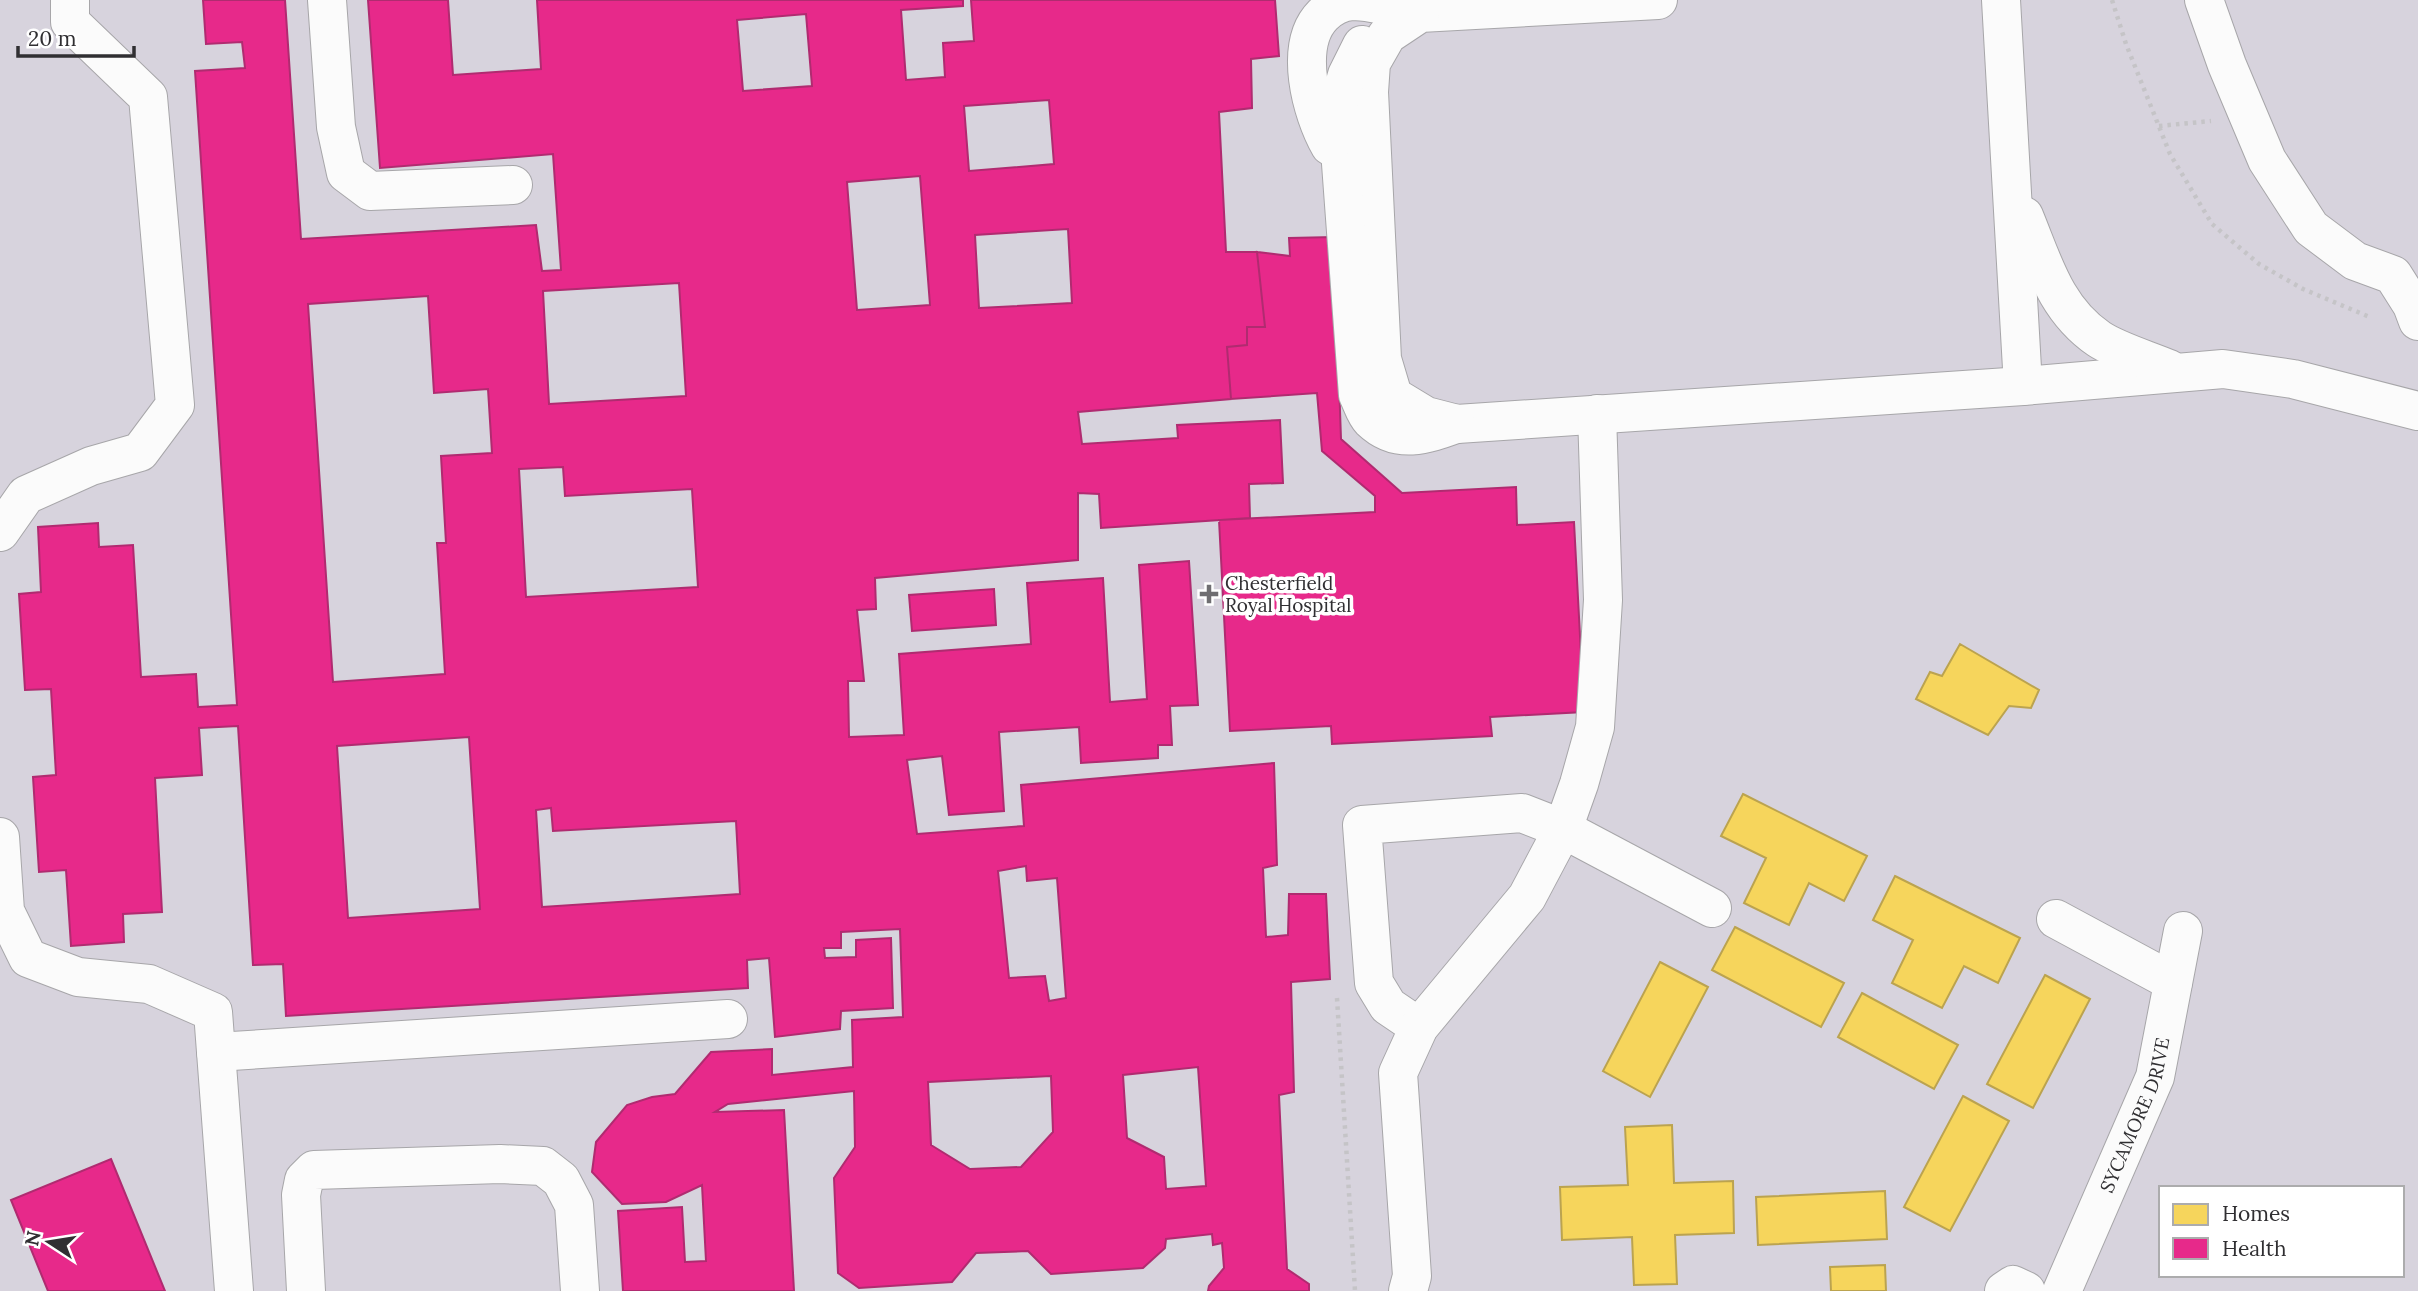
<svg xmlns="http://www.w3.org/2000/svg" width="2418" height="1291" font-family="Lora,serif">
<rect width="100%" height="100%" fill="#e5e3e7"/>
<!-- built -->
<path fill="#d7d3dd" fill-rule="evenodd" d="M0,0H2418V1291H0ZM2161,1188H2402V1275H2161Z"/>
<!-- homes -->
<path fill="#f6d55c" stroke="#bba34f" stroke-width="2" d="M1960,644L2039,690L2031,708L2009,706L1988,735L1916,699L1930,672L1942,676Z
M1743,794L1867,856L1844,901L1809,883L1789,925L1744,903L1766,858L1721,836Z
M1895,876L2020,938L1998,983L1964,966L1942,1008L1892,983L1913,940L1873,920Z
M1735,927L1844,983L1821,1027L1712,970Z
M1660,962L1708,987L1650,1097L1603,1071Z
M2045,975L2090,999L2033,1108L1987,1084Z
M1862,993L1958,1045L1934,1089L1838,1037Z
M1963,1096L2009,1121L1950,1231L1904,1207Z
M1672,1125L1674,1183L1733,1181L1734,1233L1675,1235L1677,1284L1634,1285L1632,1237L1562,1240L1560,1187L1628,1185L1625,1127Z
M1885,1191L1887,1239L1758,1245L1756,1197Z
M1885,1265L1886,1291H1831L1830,1267Z"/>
<!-- health -->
<path fill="#e7298a" stroke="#b02b70" stroke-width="2" fill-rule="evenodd" d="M203,0H285L301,239L536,225L542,271L561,270L553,154L380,168L368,0H448L453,75L541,69L537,0H963V6L901,10L906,80L945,77L943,43L974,41L971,0H1275L1279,56L1251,59L1252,108L1219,112L1226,252H1257L1265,327H1247V345L1227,347L1231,399L1078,412L1082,444L1178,438L1177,425L1280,420L1283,483L1249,484L1250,518L1101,528L1099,494L1078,493V560L875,578L876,609L857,610L864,681H848L849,737L904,735L899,654L1031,644L1027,583L1103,578L1110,702L1147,699L1139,565L1189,561L1198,705L1170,706L1172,745H1158V758L1081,763L1079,727L999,732L1004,811L949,815L942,756L907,760L917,834L1024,826L1021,785L1274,763L1277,865L1263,868L1266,937L1288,935L1289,894H1326L1330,979L1291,982L1294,1092L1279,1095L1287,1269L1309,1284V1291H1208L1209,1286L1224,1268L1222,1243L1213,1245L1212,1234L1166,1239L1165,1248L1143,1268L1051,1274L1028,1251L976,1253L952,1282L859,1288L838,1273L834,1178L855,1147L854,1091L728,1104L715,1112L784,1110L794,1291H623L618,1211L682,1207L685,1262L706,1261L702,1185L666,1202L622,1204L592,1172L596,1142L627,1105L652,1097L675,1094L711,1052L772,1049V1075L853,1067L852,1020L903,1017L900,929L841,932V948H824L825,958L856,957V940L891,938L893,1008L841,1011L840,1029L775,1037L769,958L747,960L748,988L286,1016L283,964L253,965L238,726L199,728L202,775L155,778L162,912L123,914L124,942L71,946L66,870L39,872L33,777L56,775L51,689L25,690L19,594L41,592L38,527L98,523L99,547L133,545L141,677L196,674L198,707L237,705L195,71L245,68L242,42L206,44ZM806,14L812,86L743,91L737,20ZM1049,100L1054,164L969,171L964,106ZM920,176L930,305L857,310L847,182ZM1068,229L1072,303L979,308L975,235ZM679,283L686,396L549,404L543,291ZM428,296L434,393L488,389L492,453L441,456L446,543H437L445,674L333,682L308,304ZM563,467L565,496L692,489L698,587L526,597L519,469ZM469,737L480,909L348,918L337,746ZM551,808L553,831L736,821L740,894L542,907L536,810ZM1026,866L1027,881L1057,878L1066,998L1049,1001L1045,976L1009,978L998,871ZM1198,1067L1206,1186L1166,1189L1164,1157L1127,1138L1123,1075ZM1051,1076L1053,1132L1021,1167L970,1169L931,1145L928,1082Z
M1334,237L1341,439L1402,493L1516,487L1517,525L1574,522L1584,712L1490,717L1492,736L1332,744L1331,726L1230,731L1219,520L1375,512V496L1322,451L1317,393L1231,399L1227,347L1247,345V327H1265L1257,252L1290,256L1289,238Z
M994,589L996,625L912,631L909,595Z
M111,1159L165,1291H48L11,1200Z"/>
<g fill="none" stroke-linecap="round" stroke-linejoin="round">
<!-- minor casing -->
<g stroke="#a7a6a9" stroke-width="40">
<g id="minor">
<path d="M327,0L336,127L346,173L370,191L513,185"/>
<path d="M1658,0L1420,13L1387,35L1371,63L1369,92L1382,359L1393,396L1426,416L1457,424L2023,386L2223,369L2293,379L2418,411"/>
<path d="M2001,0L2023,386"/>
<path d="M2204,0L2227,65L2267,160L2311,228L2355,261L2393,275L2412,305L2418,321"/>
<path d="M1362,45L1347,75L1337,109L1358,395C1362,403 1365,414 1371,420C1397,445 1426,435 1456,424"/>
<path d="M1330,146C1311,113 1293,45 1323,15C1331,7 1340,2 1352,1C1372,1 1400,9 1420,13"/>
<path d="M2024,216C2043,262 2055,309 2099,339C2117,351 2148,360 2169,369"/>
<path d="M0,532L26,495L91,466L140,452L175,405L148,97L70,22V0"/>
<path d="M0,837L5,911L28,958L78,977L149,984L213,1012L234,1291"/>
<path d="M2056,919L2173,982"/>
<path d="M1419,1027L1388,1006L1374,983L1362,825L1522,813L1563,829L1712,908"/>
<path d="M216,1052L728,1019"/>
<path d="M306,1291L301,1195L304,1180L314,1170L500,1164L543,1166L561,1180L574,1205L580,1291"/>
<path d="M1408,1291L1412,1276L1398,1073L1419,1027L1527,897L1563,829L1579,784L1595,727L1603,600L1597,414"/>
<path d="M2004,1291L2013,1285L2026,1291"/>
<path id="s1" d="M2062,1291L2155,1077L2183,931"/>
</g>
</g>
<!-- path -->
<path stroke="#c5c4c7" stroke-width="4.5" stroke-dasharray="3.5 5" stroke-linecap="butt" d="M2112,0L2126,44L2170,154L2212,224L2259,264L2303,289L2372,318
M2159,126L2211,121
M1337,998L1355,1291"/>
<!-- minor -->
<use href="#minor" stroke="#fbfbfb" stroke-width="38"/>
</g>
<!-- markers -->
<path fill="#6f6e71" stroke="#fff" stroke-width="2.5" d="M1205.5 583.5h7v7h7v7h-7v7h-7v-7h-7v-7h7z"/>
<g text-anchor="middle" stroke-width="7" stroke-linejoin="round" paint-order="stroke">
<!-- poi labels -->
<g font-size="19" fill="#302f32" stroke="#fff" text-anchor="start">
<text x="1225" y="590">Chesterfield<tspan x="1225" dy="22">Royal Hospital</tspan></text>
</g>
<!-- street labels -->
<g font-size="19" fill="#302f32" stroke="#fff">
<text dy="7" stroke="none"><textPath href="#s1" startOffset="191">SYCAMORE DRIVE</textPath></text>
</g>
</g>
<!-- legend -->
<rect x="2159" y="1186" width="245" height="91" fill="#ffffff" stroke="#acacad" stroke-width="2"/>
<rect x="2173" y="1204" width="35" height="21" fill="#f6d55c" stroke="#acacad" stroke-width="2"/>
<text x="2222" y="1221" font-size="21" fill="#302f32">Homes</text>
<rect x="2173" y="1238" width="35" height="21" fill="#e7298a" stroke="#acacad" stroke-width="2"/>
<text x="2222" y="1256" font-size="21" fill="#302f32">Health</text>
<!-- north arrow -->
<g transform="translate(49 1242) rotate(282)" stroke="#ffffff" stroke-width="5" paint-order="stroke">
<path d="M0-5L12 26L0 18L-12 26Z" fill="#302f32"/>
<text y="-10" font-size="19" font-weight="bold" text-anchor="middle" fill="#302f32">N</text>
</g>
<!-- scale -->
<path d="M18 46v10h116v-10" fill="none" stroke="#302f32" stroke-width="3.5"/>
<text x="28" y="46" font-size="21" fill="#302f32" stroke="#ffffff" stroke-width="5" paint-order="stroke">20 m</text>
</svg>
